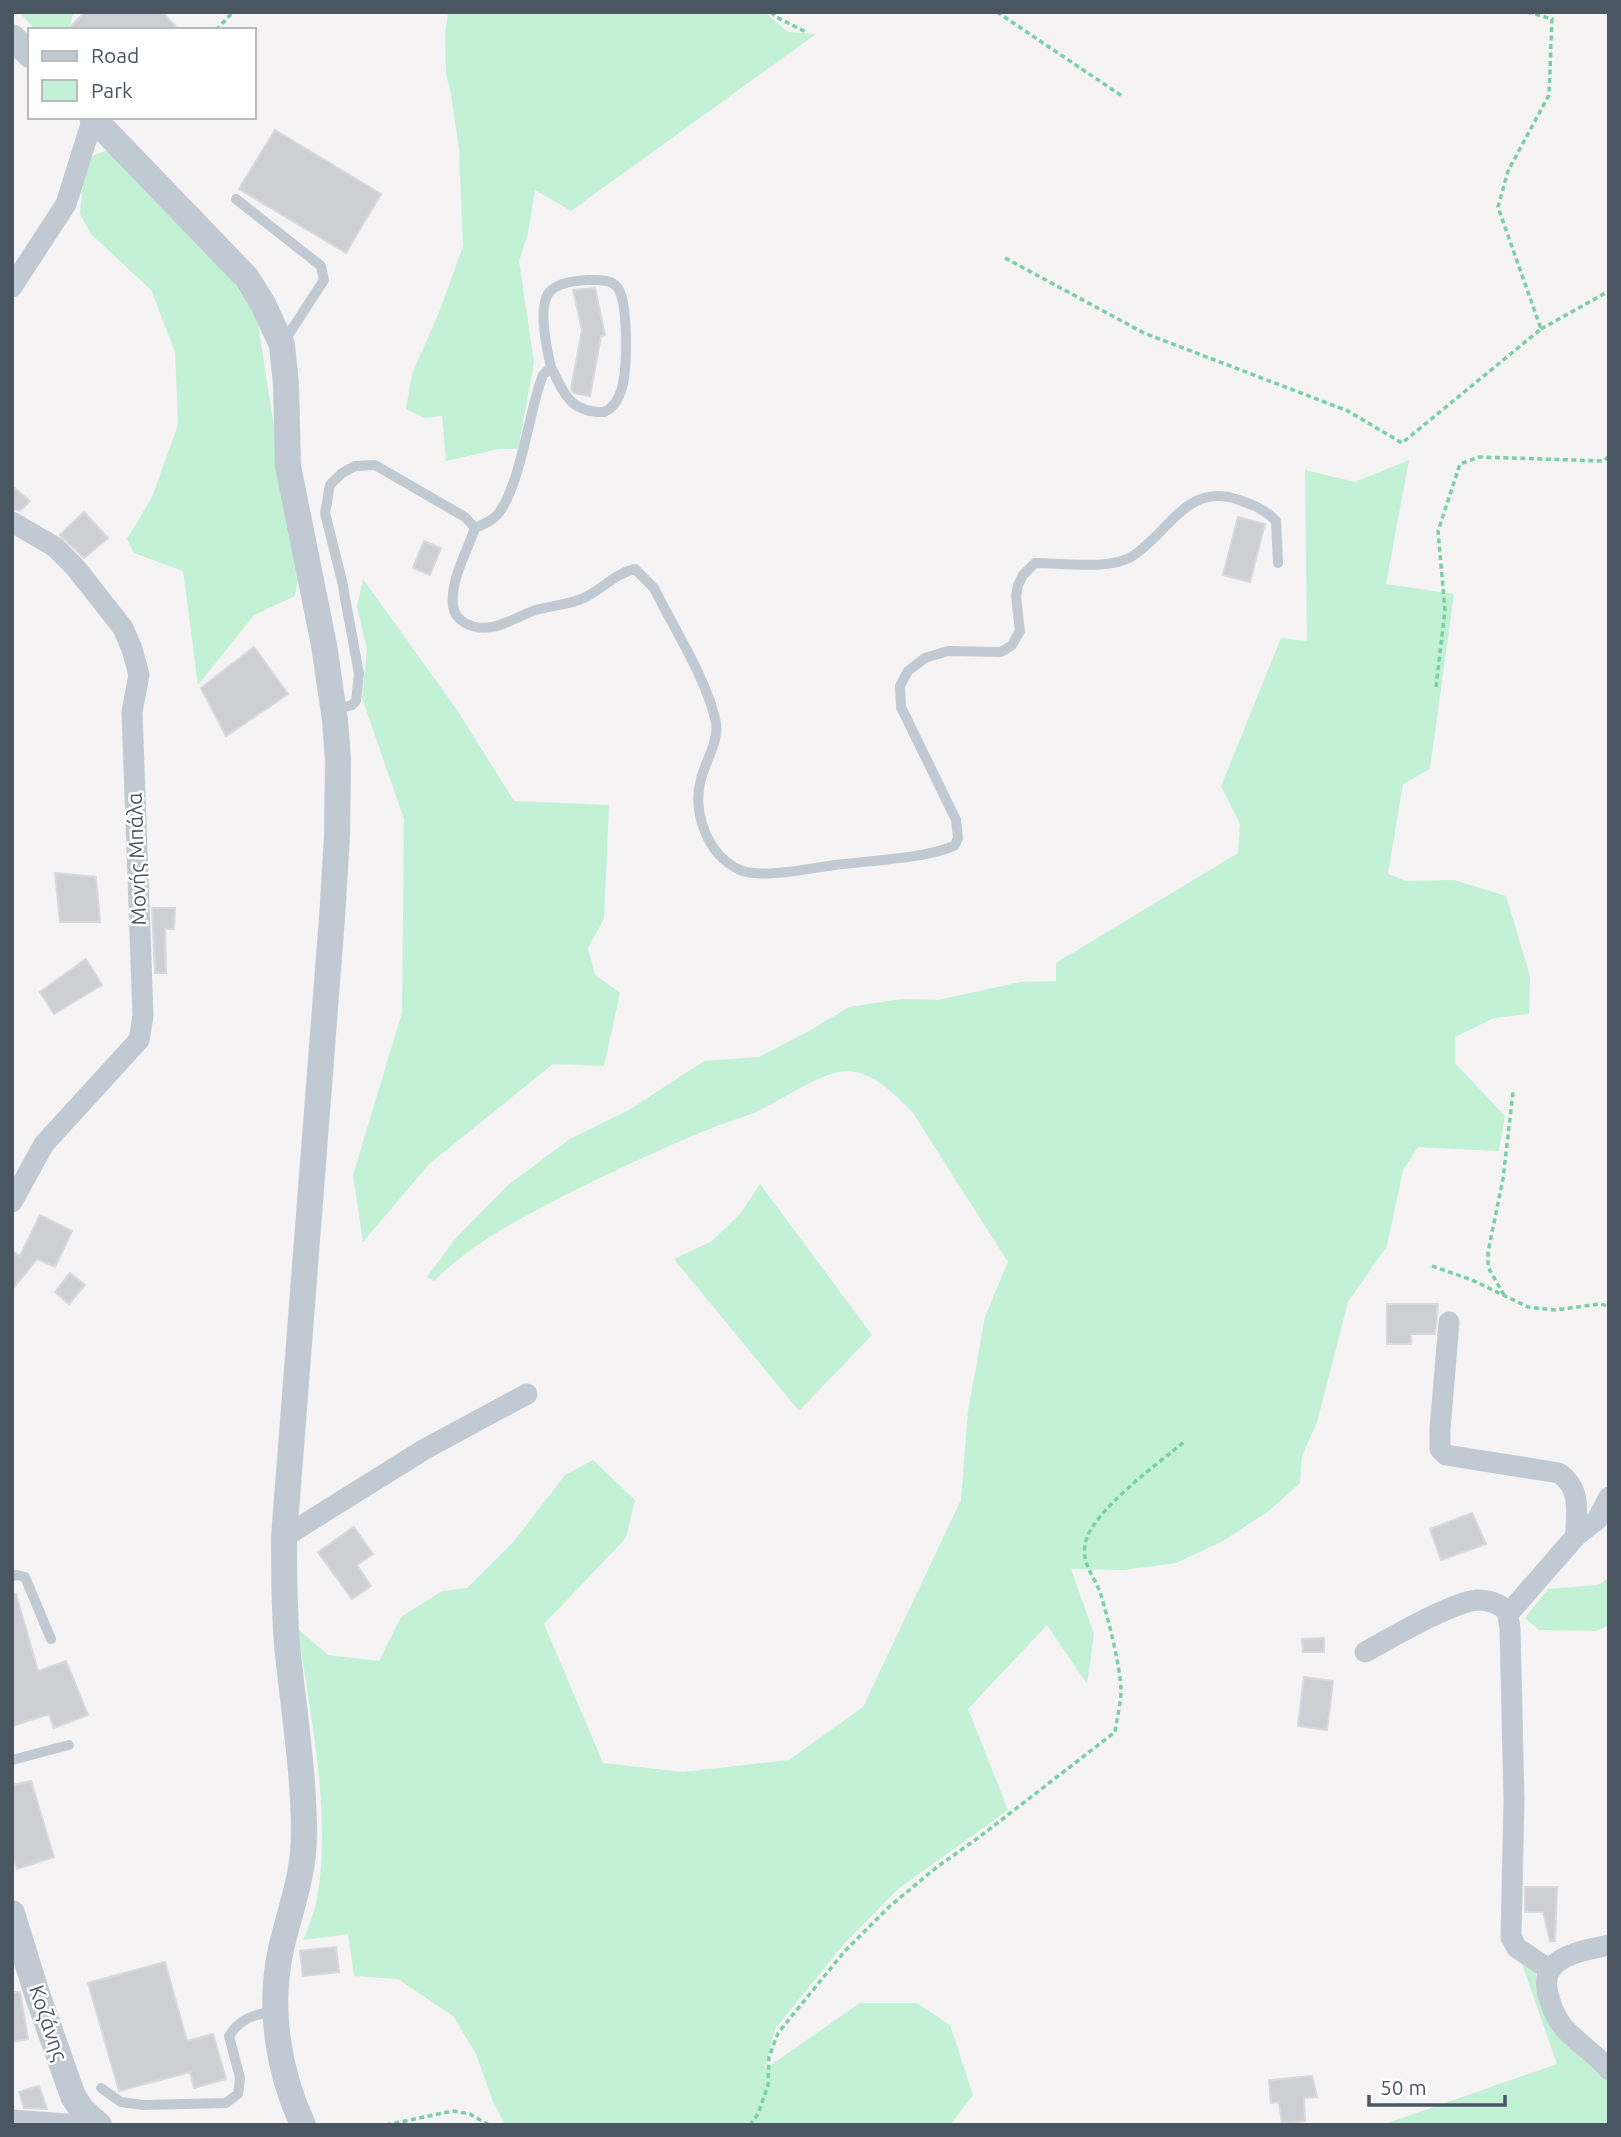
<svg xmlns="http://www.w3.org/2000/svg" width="1621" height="2137" font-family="Ubuntu,sans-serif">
<rect width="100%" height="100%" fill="#f5f3f3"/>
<!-- green -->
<path fill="#c3f1d5" d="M19,12H74L68,30H36Z
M448,12H760L766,13L788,32L816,34L571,211L535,190L528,233L519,261L534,363L518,449H499L446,461L442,416L425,418L406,409L412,374L440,310L463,246L459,149L451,94L446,74L445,35Z
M106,151L118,158L229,276L257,317L281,473L300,568L295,596L254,615L198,685L183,571L134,553L127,539L152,497L178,425L175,352L151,290L91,234L80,214L84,168L94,155Z
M1409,460L1386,584L1454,594L1430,769L1403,784L1388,874L1406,881L1454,880L1506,896L1530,976L1529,1014L1494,1018L1455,1037V1063L1505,1116L1499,1151L1418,1147L1403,1170L1387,1246L1348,1302L1317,1422L1302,1456L1300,1483L1270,1510L1223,1541L1176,1563L1124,1570L1071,1569L1094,1634L1087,1684L1047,1625L968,1709L1008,1810L898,1889L843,1945L775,2029L765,2069L860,2003H917L950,2025L973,2095L950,2125H505L494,2104L476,2054L453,2016L398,1979L354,1976L348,1934L303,1940C308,1928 313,1916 316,1904C333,1819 310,1715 298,1629L328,1655L379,1661L401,1617L442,1591L467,1588L515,1540L565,1475L593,1460L635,1500L626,1538L544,1624L603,1763L683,1772L789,1760L863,1707L961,1500L968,1411L985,1317L1008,1262L913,1113C897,1096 874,1072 848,1071C822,1071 782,1100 756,1112C739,1119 720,1124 702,1132C656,1151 611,1172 567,1194C519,1219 472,1243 434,1281L427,1277L456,1238L508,1185L570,1139L629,1110L704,1061L759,1057L811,1030L849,1007L901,999L938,1000L1020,982L1056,981V963L1238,853L1240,824L1221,786L1281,638L1307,641L1305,470L1355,482Z
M363,579L457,710L514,801L609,805L604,919L588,948L595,975L620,993L604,1066L553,1064L429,1164L363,1242L353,1175L402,1013L404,819L362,698L367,649L357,607Z
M760,1184L872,1335L799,1411L674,1259L712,1241L740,1214Z
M1609,1578V1625L1597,1631L1539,1630L1525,1618L1548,1589L1598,1585Z
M1520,1958L1535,1971L1542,1995L1609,2077V2125H1382L1557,2064Z"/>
<!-- building -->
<path fill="#cdcfd5" stroke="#d7d9de" stroke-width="2" d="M85,12H162L179,30H67Z
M275,130L381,194L346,253L239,189Z
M595,288L605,335L601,336L590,396L574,393L571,389L582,330L573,290Z
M12,486L30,501L20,511L12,509Z
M84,512L108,538L84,558L60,535Z
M1238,517L1265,524L1250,582L1223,575Z
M424,541L441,548L430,575L413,568Z
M254,647L288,694L226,736L201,688Z
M55,873L96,877L100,922H60Z
M152,908H175L174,929H165L166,973H155Z
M86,959L102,985L54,1014L40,992Z
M40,1215L72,1231L55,1267L37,1259L12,1290V1251L20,1256Z
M70,1273L85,1285L69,1304L55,1292Z
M1387,1304H1438L1435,1334H1411V1344H1387Z
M1472,1513L1486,1544L1441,1560L1430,1529Z
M354,1527L373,1554L357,1565L371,1586L352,1599L318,1552Z
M16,1594L38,1671L66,1661L88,1715L54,1728L49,1714L12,1726V1595Z
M1324,1638V1652H1303L1302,1639Z
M1304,1677L1333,1681L1327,1730L1298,1726Z
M31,1781L54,1857L17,1869L12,1855V1785Z
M1525,1887H1557L1555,1941H1550L1543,1912H1525Z
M336,1947L339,1972L303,1976L300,1951Z
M165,1962L187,2041L213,2034L226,2079L194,2088L190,2072L119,2091L88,1983Z
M12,1992H20L28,2039L12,2042Z
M1312,2076L1317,2097L1304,2098L1305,2121L1282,2123L1279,2102L1271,2103L1269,2080Z
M39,2086L47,2109L24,2108L19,2092Z"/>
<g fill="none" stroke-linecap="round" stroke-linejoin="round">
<!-- path -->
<path stroke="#7ad0a6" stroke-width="3.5" stroke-dasharray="5 3.5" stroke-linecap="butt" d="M771,12L776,17L806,32
M997,12L1122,96
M216,30L233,12
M1005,258L1144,333L1348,411L1402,443L1541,329L1498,207L1508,171L1549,95L1552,19L1528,12
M1541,329L1609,291
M1436,687L1445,610L1438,531L1460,464L1479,457L1604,461L1609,456
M1432,1266L1472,1280L1528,1307L1555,1310L1600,1304L1609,1306
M1504,1295L1488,1267V1252L1503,1179L1513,1092
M386,2125L453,2111L470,2114L489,2125
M750,2125L758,2114L768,2085L769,2057L778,2033L844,1952L890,1906L937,1867L978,1838L1115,1732C1117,1718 1121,1703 1121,1689C1120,1665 1108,1618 1101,1595C1095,1577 1082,1565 1085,1545C1089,1513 1159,1463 1184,1442"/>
<!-- service -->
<path stroke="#c1cad2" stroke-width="10" d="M236,199L321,266L324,280L283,343
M475,528C484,524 492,521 498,514C518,490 529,418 539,386L543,375L551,367C547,350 538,310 548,294C556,282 575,281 588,280C598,280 611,279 617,287C629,301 627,370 622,388C619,398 614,408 604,412C571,413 564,394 551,367
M334,710L352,705L356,701L359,674L342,581L325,513L330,485L342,473L355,466L375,465L465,517L475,528C467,552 450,580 453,606C454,614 458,619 465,623C490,637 514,617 536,610C550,606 565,605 579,600C600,593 612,574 635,569L654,588C673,627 708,681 716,723C719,741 705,762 701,779C692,812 707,855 740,870C761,879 812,868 835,865C865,861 931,858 955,845L958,838L956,820L901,707L900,686L908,671L925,658L948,651L1001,652L1012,645L1020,631L1016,596L1018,585L1023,575L1035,563C1061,563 1109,570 1131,557C1169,534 1186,481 1239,500C1255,506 1263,508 1276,521L1278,563
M12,1576L17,1575L25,1577L51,1639
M12,1760L69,1745
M101,2088L121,2102L143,2105L226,2103L238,2094L240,2078L229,2036C240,2018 254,2015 274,2011"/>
<!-- minor -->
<path stroke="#c1cad2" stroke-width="21" d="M12,287L66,204L93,118
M12,522L55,547L75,567L123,628L132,649L139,675L132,712L143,1016L139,1040L44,1144L12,1202
M1449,1322L1440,1429V1449L1446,1455L1559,1473C1582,1489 1576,1511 1576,1536
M284,1537L425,1449L527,1394
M1508,1614L1576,1536L1597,1520L1609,1497
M1365,1652C1391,1638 1450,1603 1477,1600C1488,1600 1499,1603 1507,1611L1510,1628L1514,1800L1511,1937L1517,1948L1550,1970
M1609,1945C1578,1952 1534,1957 1550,2001C1553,2011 1558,2021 1565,2029C1579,2044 1596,2054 1609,2070
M12,2120L80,2125"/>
<!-- tertiary -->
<path stroke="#c1cad2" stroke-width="26" d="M12,37L30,55
M92,117L247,278L263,304L282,345L286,384L288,466L324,645L335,720L338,760L337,836L332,918L284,1537C284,1573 284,1608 287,1644C293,1707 304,1770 304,1834C304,1875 290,1910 281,1949C268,2008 278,2071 303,2125
M12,1913L36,1991L73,2096L82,2110L99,2125"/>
</g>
<g text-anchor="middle" stroke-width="5" stroke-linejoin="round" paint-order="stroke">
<!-- street labels -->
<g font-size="21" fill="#4a5661" stroke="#fff">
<text transform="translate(137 859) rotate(-92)" y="7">Μονής Μπάλα</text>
<text transform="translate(48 2023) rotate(71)" y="7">Κοζάνης</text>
</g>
</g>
<!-- border -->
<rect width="1621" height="2137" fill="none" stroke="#4a5661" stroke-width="28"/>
<!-- legend -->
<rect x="28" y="28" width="228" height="91" fill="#ffffff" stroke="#b7bbc0" stroke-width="2"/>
<rect x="42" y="51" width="35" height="10" fill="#c1cad2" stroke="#b7bbc0" stroke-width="2"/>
<text x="91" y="63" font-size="21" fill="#4a5661">Road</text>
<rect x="42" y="80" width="35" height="21" fill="#c3f1d5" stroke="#b7bbc0" stroke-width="2"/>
<text x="91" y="98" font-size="21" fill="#4a5661">Park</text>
<!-- scale -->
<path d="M1369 2095v10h136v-10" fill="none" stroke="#4a5661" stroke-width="3.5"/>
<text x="1380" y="2095" font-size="21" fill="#4a5661" stroke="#ffffff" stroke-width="5" paint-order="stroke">50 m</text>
</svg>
